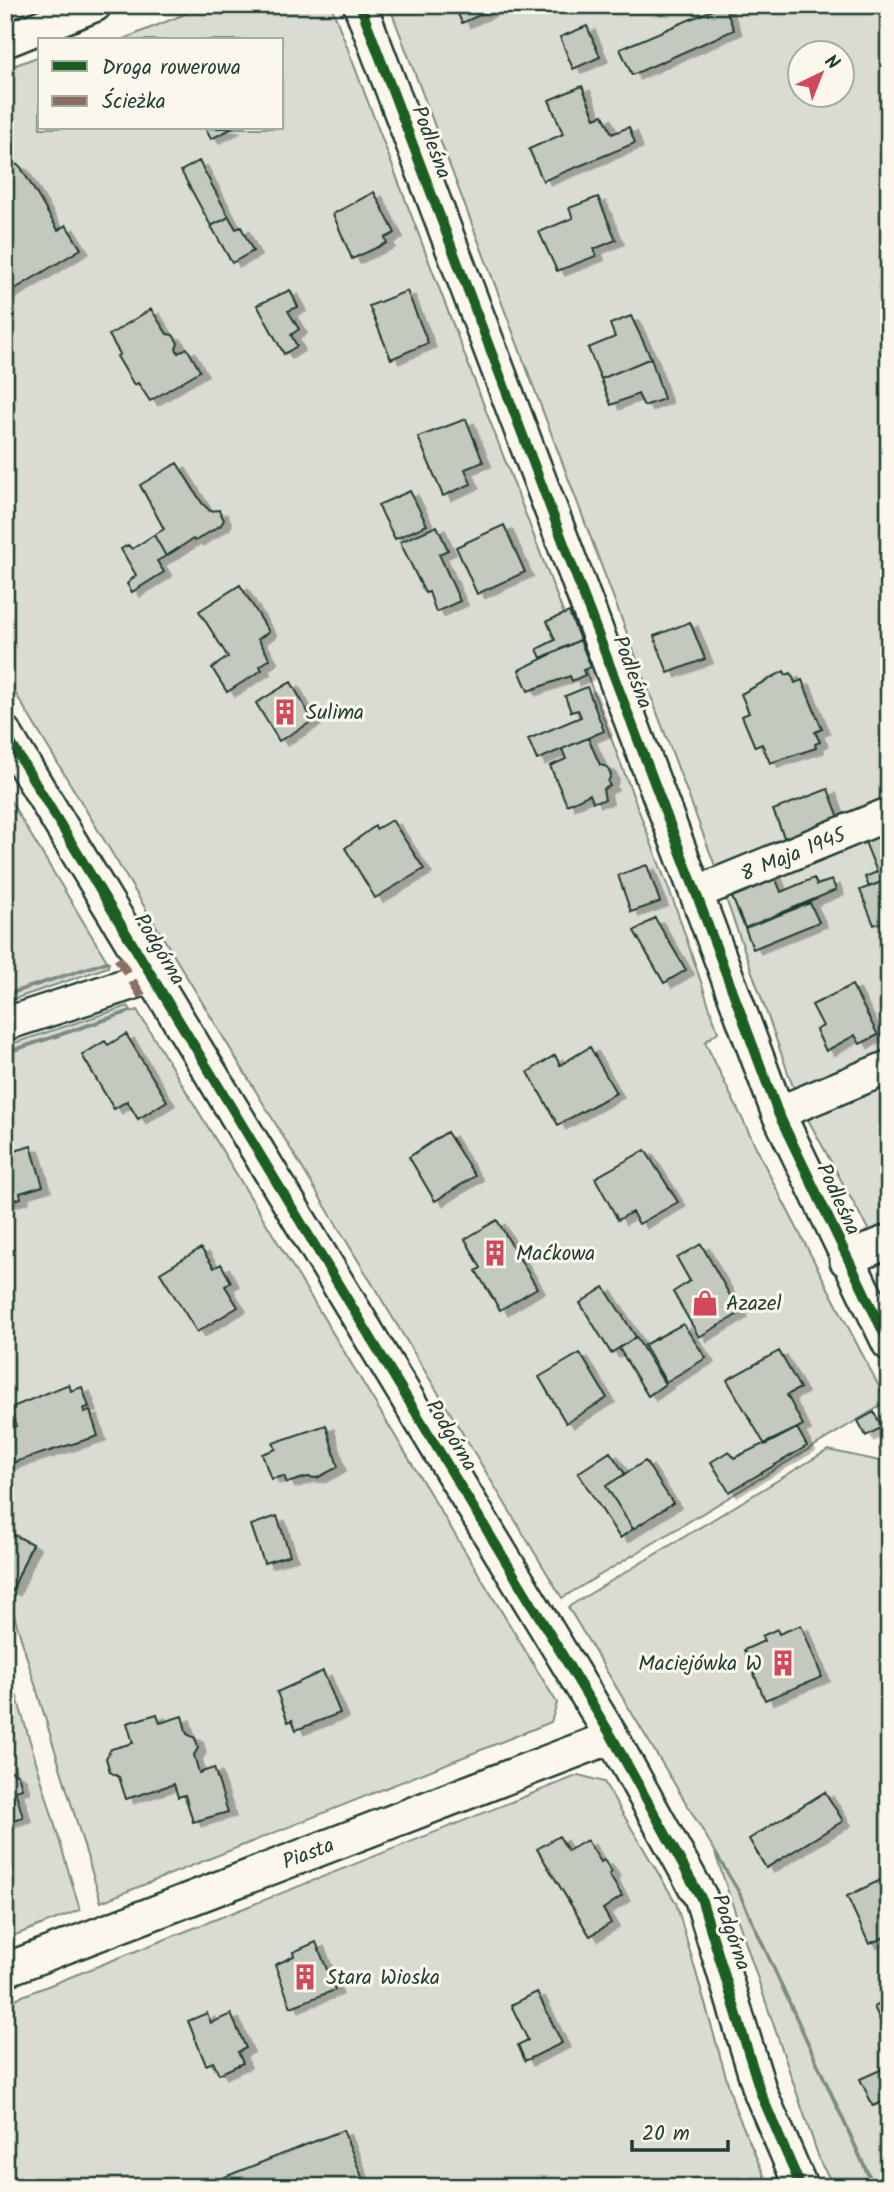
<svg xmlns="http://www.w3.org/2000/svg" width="894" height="2192" font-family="Kalam,sans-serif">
<defs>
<filter id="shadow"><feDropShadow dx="8" dy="4.5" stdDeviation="0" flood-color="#0004"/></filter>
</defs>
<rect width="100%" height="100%" fill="#fbf7ec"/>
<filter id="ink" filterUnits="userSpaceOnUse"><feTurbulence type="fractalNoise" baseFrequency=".0143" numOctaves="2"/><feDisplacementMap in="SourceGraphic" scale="14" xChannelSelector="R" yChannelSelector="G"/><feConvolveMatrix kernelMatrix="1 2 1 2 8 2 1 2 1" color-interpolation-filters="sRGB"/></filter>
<g filter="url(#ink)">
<!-- green -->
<path fill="#dbdcd1" stroke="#7d8c82" stroke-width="2" fill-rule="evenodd" d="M207,5H331L676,908L718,1032L705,1042L772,1180L887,1402L562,1598L5,676V69L40,56V128H282V40H121Z
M389,5H889V805L717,871ZM800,52H842V94H800Z
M5,792L107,961L5,994Z
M889,825V1056L796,1095L725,896Z
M109,962L108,967L5,1002V996Z
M128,1006L131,1010L5,1052V1046Z
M137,1010L557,1703L551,1722L101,1902L10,1602L5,1603V1054Z
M889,1076V1230L870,1233L806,1116Z
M828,1450L889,1463V2187H875L739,1891L568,1607Z
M5,1657L80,1910L5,1939Z
M579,1775L604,1782L676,1903L735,2108L769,2187H5V2003Z
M715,1853L738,1892L873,2187H835L821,2164Z"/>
<!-- building -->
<path fill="#c4c9be" stroke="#1f3d34" stroke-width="2" filter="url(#shadow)" d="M454,5H502L462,23Z
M724,5L734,30L632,75L620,49Z
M587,26L600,57L573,69L560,37Z
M582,86L595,118L603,115L612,134L629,127L635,143L543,181L529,149L563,134L549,100Z
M205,128H233L211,139Z
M199,161L229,217L211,226L181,171Z
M12,163L20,166L58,230L66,225L81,249L5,295V167Z
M374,192L395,233L385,238L387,243L352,259L333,214Z
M598,197L616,240L594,249L596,256L557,271L539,232L573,218L569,208Z
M229,217L236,229L241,227L253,251L232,263L211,226Z
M290,290L298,307L288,311L299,329L291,335L297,346L284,354L257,305Z
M407,291L428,343L391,359L369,306Z
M151,309L167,334L173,335L178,343L176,349L178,353L187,348L200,371L150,401L138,383L134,385L117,356L120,354L109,335Z
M631,316L651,358L601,379L588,348L615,337L610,324Z
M651,358L664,399L644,406L638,394L611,405L601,379Z
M466,419L483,462L465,469L471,484L443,496L418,437Z
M177,463L202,503L210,511L219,510L224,520L221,525L195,541L193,539L166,556L154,535L164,529L140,485Z
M410,491L427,525L395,539L378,505Z
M504,525L525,572L477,594L456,547Z
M437,526L448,550L439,554L460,601L436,612L429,592L425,593L400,542Z
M154,535L166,556L157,561L164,572L132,592L127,584L136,575L121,549L128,545L132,549Z
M240,585L269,632L258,639L270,659L260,666L262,670L227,692L212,668L228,657L199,611Z
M569,612L580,640L541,658L537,649L555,640L547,621Z
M690,622L705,659L668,673L654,636Z
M580,640L591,667L583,670L585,675L572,681L570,676L528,691L519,670Z
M784,671L786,675L791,673L795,683L802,680L822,729L815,732L820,742L815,744L816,748L770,763L762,744L755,747L742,716L749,713L741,694Z
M291,682L313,721L279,741L256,703Z
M587,687L604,731L537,760L528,739L581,717L578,710L571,712L565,696Z
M588,738L600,765L607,767L611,775L608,782L610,786L603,789L605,800L593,802L590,794L567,805L550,766L566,759L562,749Z
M828,789L840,820L786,842L773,810Z
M392,820L424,869L375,898L345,848L375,826L376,829Z
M880,826L889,849V879L869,887L865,877L877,872L861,832Z
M647,865L660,902L631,912L618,875Z
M773,872L781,892L814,878L817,885L832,880L836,890L745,928L729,890Z
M889,879V919L874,925L860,890Z
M810,903L819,922L753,949L745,928Z
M655,918L686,970L664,983L634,931Z
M852,985L878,1035L860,1044L855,1035L826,1051L816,1030L823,1026L812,1005Z
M126,1034L167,1101L138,1119L127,1101L114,1109L82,1055L105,1041L108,1045Z
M590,1047L616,1093L558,1125L528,1072L555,1055L560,1065Z
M447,1132L475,1176L435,1201L409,1157Z
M31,1146L43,1186L20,1193L21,1198L5,1203V1154Z
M645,1150L678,1202L639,1224L632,1212L618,1220L595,1178Z
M497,1220L537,1288L500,1310L476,1271L481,1268L465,1239Z
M701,1244L740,1313L699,1337L673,1292L690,1281L677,1258Z
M201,1248L214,1268L221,1264L231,1282L225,1286L238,1307L197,1332L160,1273Z
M604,1287L636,1337L611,1353L580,1303Z
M683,1324L706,1358L666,1382L644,1345Z
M636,1337L665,1384L648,1396L619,1348Z
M779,1351L800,1388L787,1395L803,1425L765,1445L727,1380Z
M580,1353L607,1398L566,1423L539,1377Z
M69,1384L71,1391L82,1387L89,1407L84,1408L85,1412L90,1411L98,1436L5,1465V1429L16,1426L10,1408Z
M874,1412L882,1427L866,1436L858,1421Z
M326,1425L338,1467L317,1478L307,1477L287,1483L284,1476L271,1479L262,1454L276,1449L273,1443Z
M797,1428L807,1446L729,1492L711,1462L729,1451L734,1458Z
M610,1452L625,1474L606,1486L633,1529L620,1538L578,1473Z
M645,1461L673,1503L633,1529L606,1486Z
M277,1516L290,1555L264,1563L251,1525Z
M5,1530L32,1544L12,1591L5,1587Z
M801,1625L822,1677L765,1700L744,1650L764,1641L762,1636L777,1629L779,1634Z
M323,1671L340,1713L296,1730L292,1720L288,1722L277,1692Z
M157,1714L160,1723L182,1716L187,1734L195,1738L198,1748L194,1755L199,1773L214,1768L228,1812L193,1822L185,1795L178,1797L174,1784L126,1799L119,1777L110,1772L106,1758L111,1749L133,1743L127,1723Z
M5,1757L9,1770L18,1775L22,1788L15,1790L23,1817L6,1822Z
M825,1792L843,1821L766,1868L749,1839Z
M559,1836L568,1851L587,1840L601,1862L604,1860L612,1872L609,1874L622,1896L603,1909L611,1923L590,1936L537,1849Z
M889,1876V1935L869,1944L847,1896Z
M316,1942L335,1990L291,2007L275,1965L294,1956L293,1952Z
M537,1992L562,2043L525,2061L518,2045L528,2040L511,2005Z
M889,2000V2023L883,2026L874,2007Z
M207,2013L211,2023L231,2014L246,2048L238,2052L243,2063L219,2074L213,2062L206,2065L188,2021Z
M889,2066V2099L873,2106L860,2079Z
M343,2130L366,2187H210L212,2182Z"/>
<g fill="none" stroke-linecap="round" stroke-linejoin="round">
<!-- street casing -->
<g stroke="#1f3d34" stroke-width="37">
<path id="street" d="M360,5L696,893L778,1113L889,1344
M5,41L95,5
M5,733L612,1737L701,1898L761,2094L801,2187
M696,893L889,814
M5,1024L154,976
M778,1113L889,1067
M846,1260L889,1241
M5,1970L612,1737"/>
</g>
<!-- street -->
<use href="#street" stroke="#fbf7ec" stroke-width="32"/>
<!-- quiet -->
<path stroke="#8d6e63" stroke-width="9" stroke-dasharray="18 9" stroke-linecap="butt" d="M118,958L146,1003"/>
<!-- cycleway casing -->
<g stroke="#fbf7ec" stroke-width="15">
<path id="cycleway" d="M360,5L696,893L778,1113L889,1344
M5,733L612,1737L701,1898L761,2094L801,2187"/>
</g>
<!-- cycleway -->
<use href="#cycleway" stroke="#1b5e20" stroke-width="10"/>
</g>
</g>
<!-- icons -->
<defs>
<g id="building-bare" transform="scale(2.1)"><path d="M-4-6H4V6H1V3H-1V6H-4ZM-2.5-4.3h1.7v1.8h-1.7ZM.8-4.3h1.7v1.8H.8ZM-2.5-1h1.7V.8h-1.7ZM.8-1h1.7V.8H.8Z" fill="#d1495b" stroke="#fbf7ec" stroke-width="2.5" paint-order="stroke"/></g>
<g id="shop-bare" transform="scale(2.1)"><path d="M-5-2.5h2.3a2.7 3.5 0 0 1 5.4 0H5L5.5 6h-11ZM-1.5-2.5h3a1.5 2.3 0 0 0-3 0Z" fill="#d1495b" stroke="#fbf7ec" stroke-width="2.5" paint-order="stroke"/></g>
</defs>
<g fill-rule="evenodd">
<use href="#building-bare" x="285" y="712"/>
<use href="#building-bare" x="495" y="1253"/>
<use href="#shop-bare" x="705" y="1303"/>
<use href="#building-bare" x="783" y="1663"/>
<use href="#building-bare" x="305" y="1977"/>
</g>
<g text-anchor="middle" stroke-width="6" stroke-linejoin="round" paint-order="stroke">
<!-- street labels -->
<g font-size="21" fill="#1f3d34" stroke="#fbf7ec">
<text transform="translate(432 142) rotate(69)" y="7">Podleśna</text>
<text transform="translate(633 672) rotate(69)" y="7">Podleśna</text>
<text transform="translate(793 854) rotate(-22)" y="7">8 Maja 1945</text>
<text transform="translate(160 949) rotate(59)" y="7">Podgórna</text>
<text transform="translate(839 1199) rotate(65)" y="7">Podleśna</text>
<text transform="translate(452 1435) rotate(59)" y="7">Podgórna</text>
<text transform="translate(308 1853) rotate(-21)" y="7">Piasta</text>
<text transform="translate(732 1932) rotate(71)" y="7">Podgórna</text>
</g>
<!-- poi labels -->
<g font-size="21" fill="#1f3d34" stroke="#fbf7ec" text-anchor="start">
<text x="306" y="719">Sulima</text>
<text x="516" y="1260">Maćkowa</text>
<text x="726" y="1310">Azazel</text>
<text x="762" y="1670" text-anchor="end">Maciejówka W</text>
<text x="326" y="1984">Stara Wioska</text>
</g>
</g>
<!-- margin -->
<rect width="894" height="2192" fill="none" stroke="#fbf7ec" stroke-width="28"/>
<rect x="14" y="14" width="866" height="2164" fill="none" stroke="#1f3d34" stroke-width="2.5" filter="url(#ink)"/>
<!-- legend -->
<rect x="38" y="38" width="245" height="91" fill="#fbf7ec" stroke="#a3ada2" stroke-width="2"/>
<rect x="52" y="61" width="35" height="10" fill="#1b5e20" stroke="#a3ada2" stroke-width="2"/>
<text x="102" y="74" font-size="21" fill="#1f3d34">Droga rowerowa</text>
<rect x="52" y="96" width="35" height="10" fill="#8d6e63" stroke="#a3ada2" stroke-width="2"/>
<text x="102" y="108" font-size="21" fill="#1f3d34">Ścieżka</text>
<!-- north arrow -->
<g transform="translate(821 74) rotate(43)"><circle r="33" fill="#fbf7ec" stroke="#a3ada2" stroke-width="2"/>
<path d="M0-5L12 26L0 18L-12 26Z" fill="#d1495b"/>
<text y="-10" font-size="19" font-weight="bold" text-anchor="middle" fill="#1f3d34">N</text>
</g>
<!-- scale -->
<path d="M632 2140v10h96v-10" fill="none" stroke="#1f3d34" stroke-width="3.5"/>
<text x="642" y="2140" font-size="21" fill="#1f3d34" stroke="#fbf7ec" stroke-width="5" paint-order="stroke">20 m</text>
</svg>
